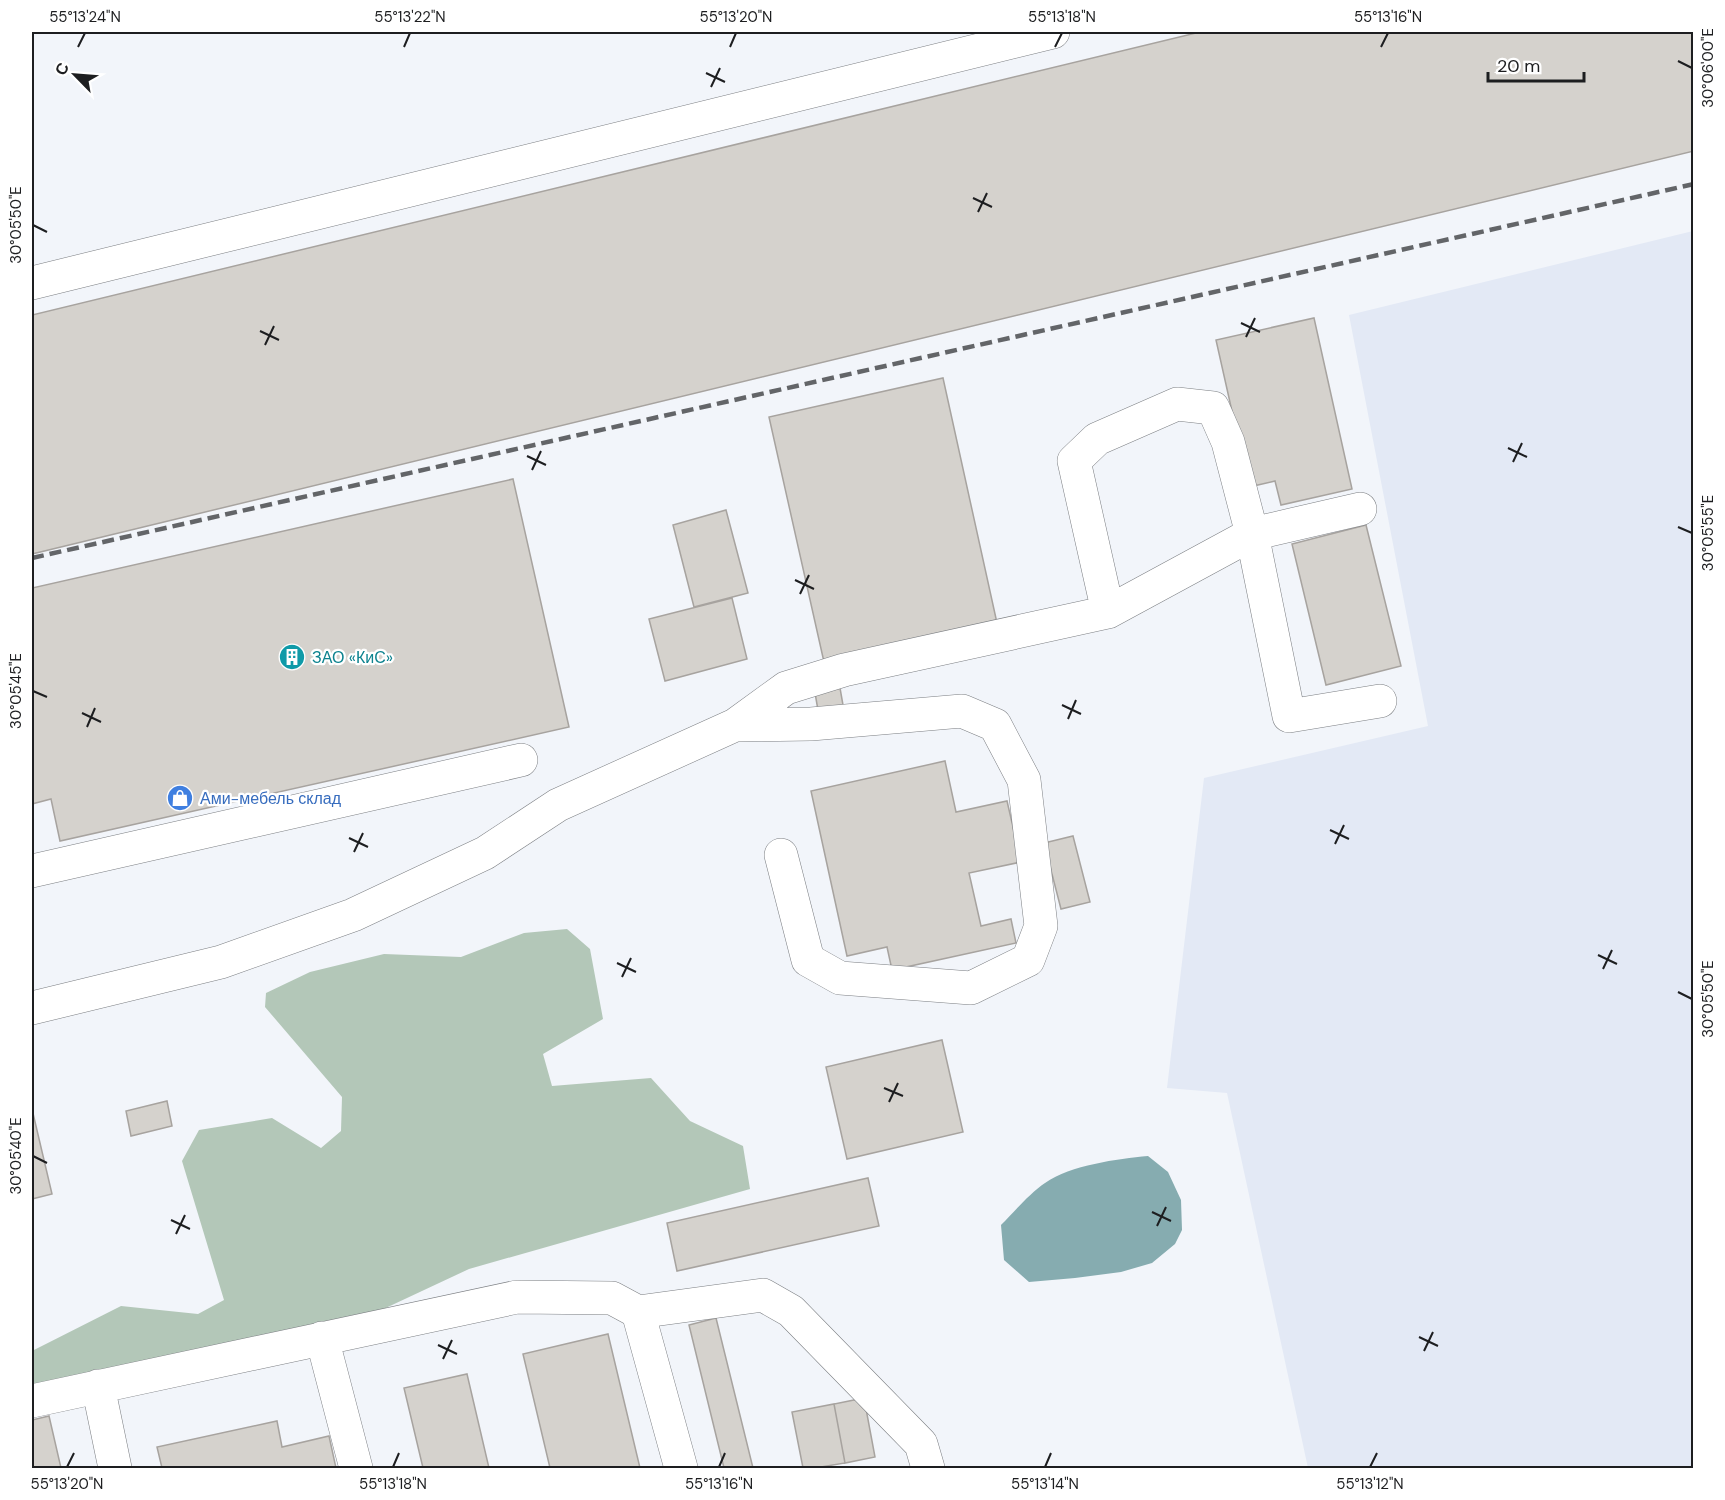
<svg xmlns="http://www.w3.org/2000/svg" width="1725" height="1500" font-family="'DM Sans',sans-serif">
<rect width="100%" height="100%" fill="#f2f5fa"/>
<!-- built -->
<path fill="#e3e9f5" d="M1693,231V1468H1308L1227,1093L1167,1088L1204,778L1428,726L1349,315Z"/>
<!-- green -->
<path fill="#b3c7b8" d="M567,929L590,949L603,1019L543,1054L552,1086L651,1078L690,1121L743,1146L750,1189L469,1269L375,1313L32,1387V1351L121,1306L198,1314L224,1300L182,1161L199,1130L272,1118L321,1148L341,1131L342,1097L265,1007L266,993L310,972L384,954L461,957L524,933Z"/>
<!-- water -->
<path fill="#86acb0" d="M1148,1156L1168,1172L1181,1200L1182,1230L1175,1244L1152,1263L1121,1272L1075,1278L1029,1282L1004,1260L1001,1225C1014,1212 1030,1193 1045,1183C1071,1165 1117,1159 1148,1156Z"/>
<!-- building -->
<path fill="#d5d2cd" stroke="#a7a39f" stroke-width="1.5" d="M1200,32H1694V151L32,554V315Z
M1314,318L1352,489L1281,505L1275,481L1249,487L1216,340Z
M943,378L997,623L824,662L769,417Z
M513,479L569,727L60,841L51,799L32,804V588Z
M726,510L748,593L694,607L673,525Z
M1366,525L1401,666L1326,685L1292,544Z
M732,598L747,659L665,681L649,619Z
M840,688L843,705L818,710L815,693Z
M945,761L956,812L1007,801L1021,862L969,873L981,926L1011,919L1016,943L892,970L887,947L847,956L811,791Z
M1073,836L1090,902L1061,909L1044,843Z
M942,1040L963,1132L847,1159L826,1067Z
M167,1101L172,1126L131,1136L126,1111Z
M32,1109L52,1194L32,1199Z
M868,1178L879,1226L677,1271L667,1223Z
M716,1318L753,1468H724L689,1325Z
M608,1334L640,1468H550L523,1354Z
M467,1374L489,1468H423L404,1388Z
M864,1398L875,1457L845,1463L834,1404Z
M834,1404L845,1463L815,1468H803L792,1412Z
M49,1416L61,1468H32V1420Z
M277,1421L282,1447L329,1436L336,1468H162L157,1447Z"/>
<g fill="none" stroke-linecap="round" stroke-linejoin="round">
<!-- minor casing -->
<g stroke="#7c7f83" stroke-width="34">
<path id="minor" d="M32,283L1053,32
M1360,509L1252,534L1289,716L1380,701
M735,725L811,724L962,711L995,725L1024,780L1041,926L1028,960L971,988L840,978L808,960L781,855
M32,871L521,760
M32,1008L221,962L353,915L485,853L558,805L735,725L786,688L844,670L1108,612L1252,534L1228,442L1213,408L1177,404L1097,439L1074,461L1108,612
M638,1312L763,1295L791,1311L921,1444L928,1468
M322,1338L356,1468
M98,1386L115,1468
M32,1401L517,1297L612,1298L638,1312L681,1468"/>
</g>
<!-- minor -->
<use href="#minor" stroke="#fff" stroke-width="33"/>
<!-- rail -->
<path stroke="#636568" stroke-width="4.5" stroke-dasharray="12 6" stroke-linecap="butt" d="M32,558L1694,184"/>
</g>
<!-- ticks -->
<path fill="none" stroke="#1d1e20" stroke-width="2" d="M78,47L85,33M404,47L410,33M730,47L736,33M1055,47L1062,33M1381,47L1388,33M1678,61L1692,68M706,73L725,82M711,87L720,68M973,198L992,207M978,212L987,193M33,225L47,232M1241,323L1260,332M260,331L279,340M1246,337L1255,318M265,345L274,326M1508,448L1527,457M527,456L546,465M1513,462L1522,443M532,470L541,451M1678,527L1692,533M795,580L814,589M800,594L809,575M33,691L47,697M1062,705L1081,714M82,713L101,722M1068,719L1076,700M87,727L95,708M1330,830L1349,839M349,838L368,847M1335,844L1344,825M354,852L363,833M1598,955L1617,964M617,963L636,972M1603,969L1612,950M622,977L631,958M1678,992L1692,999M884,1088L903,1096M889,1102L898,1083M33,1156L47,1163M1152,1212L1171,1221M171,1220L190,1229M1157,1226L1166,1207M176,1234L185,1215M1419,1337L1438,1346M438,1345L457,1354M1424,1351L1433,1332M443,1359L452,1340M67,1467L74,1453M393,1467L399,1453M719,1467L725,1453M1045,1467L1051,1453M1370,1467L1377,1453"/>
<!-- icons -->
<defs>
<g id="building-disc" transform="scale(1.35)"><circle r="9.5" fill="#0f9aa8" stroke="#fff"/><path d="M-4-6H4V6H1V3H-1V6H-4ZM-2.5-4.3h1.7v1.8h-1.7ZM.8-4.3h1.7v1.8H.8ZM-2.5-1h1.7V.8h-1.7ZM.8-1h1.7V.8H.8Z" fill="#fff"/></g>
<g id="shop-disc" transform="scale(1.35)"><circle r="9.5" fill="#3f7fe0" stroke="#fff"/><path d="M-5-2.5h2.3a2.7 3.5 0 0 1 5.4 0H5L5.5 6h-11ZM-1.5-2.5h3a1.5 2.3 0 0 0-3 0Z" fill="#fff"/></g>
</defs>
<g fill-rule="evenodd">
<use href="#building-disc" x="292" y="657"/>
<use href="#shop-disc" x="180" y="798"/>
</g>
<g text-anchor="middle" stroke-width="4.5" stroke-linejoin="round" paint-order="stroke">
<!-- culture labels -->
<g font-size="16" fill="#0d838f" stroke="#fff" text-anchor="start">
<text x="312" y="663">ЗАО «КиС»</text>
</g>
<!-- shop labels -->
<g font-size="16" fill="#366cbe" stroke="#fff" text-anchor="start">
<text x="200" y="804">Ами-мебель склад</text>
</g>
</g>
<!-- border -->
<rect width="1725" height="1500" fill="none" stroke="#ffffff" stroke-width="66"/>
<!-- north arrow -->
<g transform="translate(75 75) rotate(295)" stroke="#ffffff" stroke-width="4.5" paint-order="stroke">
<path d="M0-4.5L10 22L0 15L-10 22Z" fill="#1d1e20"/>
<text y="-9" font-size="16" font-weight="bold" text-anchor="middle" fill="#1d1e20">С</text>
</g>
<!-- scale -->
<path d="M1488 72v9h96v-9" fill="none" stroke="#1d1e20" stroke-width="3"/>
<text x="1497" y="72" font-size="18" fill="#1d1e20" stroke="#ffffff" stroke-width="4.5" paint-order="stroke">20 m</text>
<rect x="33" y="33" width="1659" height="1434" fill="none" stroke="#1d1e20" stroke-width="2"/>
<g font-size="15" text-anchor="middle" fill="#1d1e20">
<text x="85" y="22">55°13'24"N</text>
<text x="410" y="22">55°13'22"N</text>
<text x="736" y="22">55°13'20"N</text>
<text x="1062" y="22">55°13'18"N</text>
<text x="1388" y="22">55°13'16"N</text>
<text transform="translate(1708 68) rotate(-90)" y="5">30°06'00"E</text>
<text transform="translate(16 225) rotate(-90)" y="5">30°05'50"E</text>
<text transform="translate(1708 533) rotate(-90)" y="5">30°05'55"E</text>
<text transform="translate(16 691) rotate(-90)" y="5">30°05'45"E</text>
<text transform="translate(1708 999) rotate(-90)" y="5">30°05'50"E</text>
<text transform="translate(16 1156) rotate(-90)" y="5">30°05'40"E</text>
<text x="67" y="1489">55°13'20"N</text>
<text x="393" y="1489">55°13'18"N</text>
<text x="719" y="1489">55°13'16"N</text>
<text x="1045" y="1489">55°13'14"N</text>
<text x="1370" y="1489">55°13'12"N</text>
</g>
</svg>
